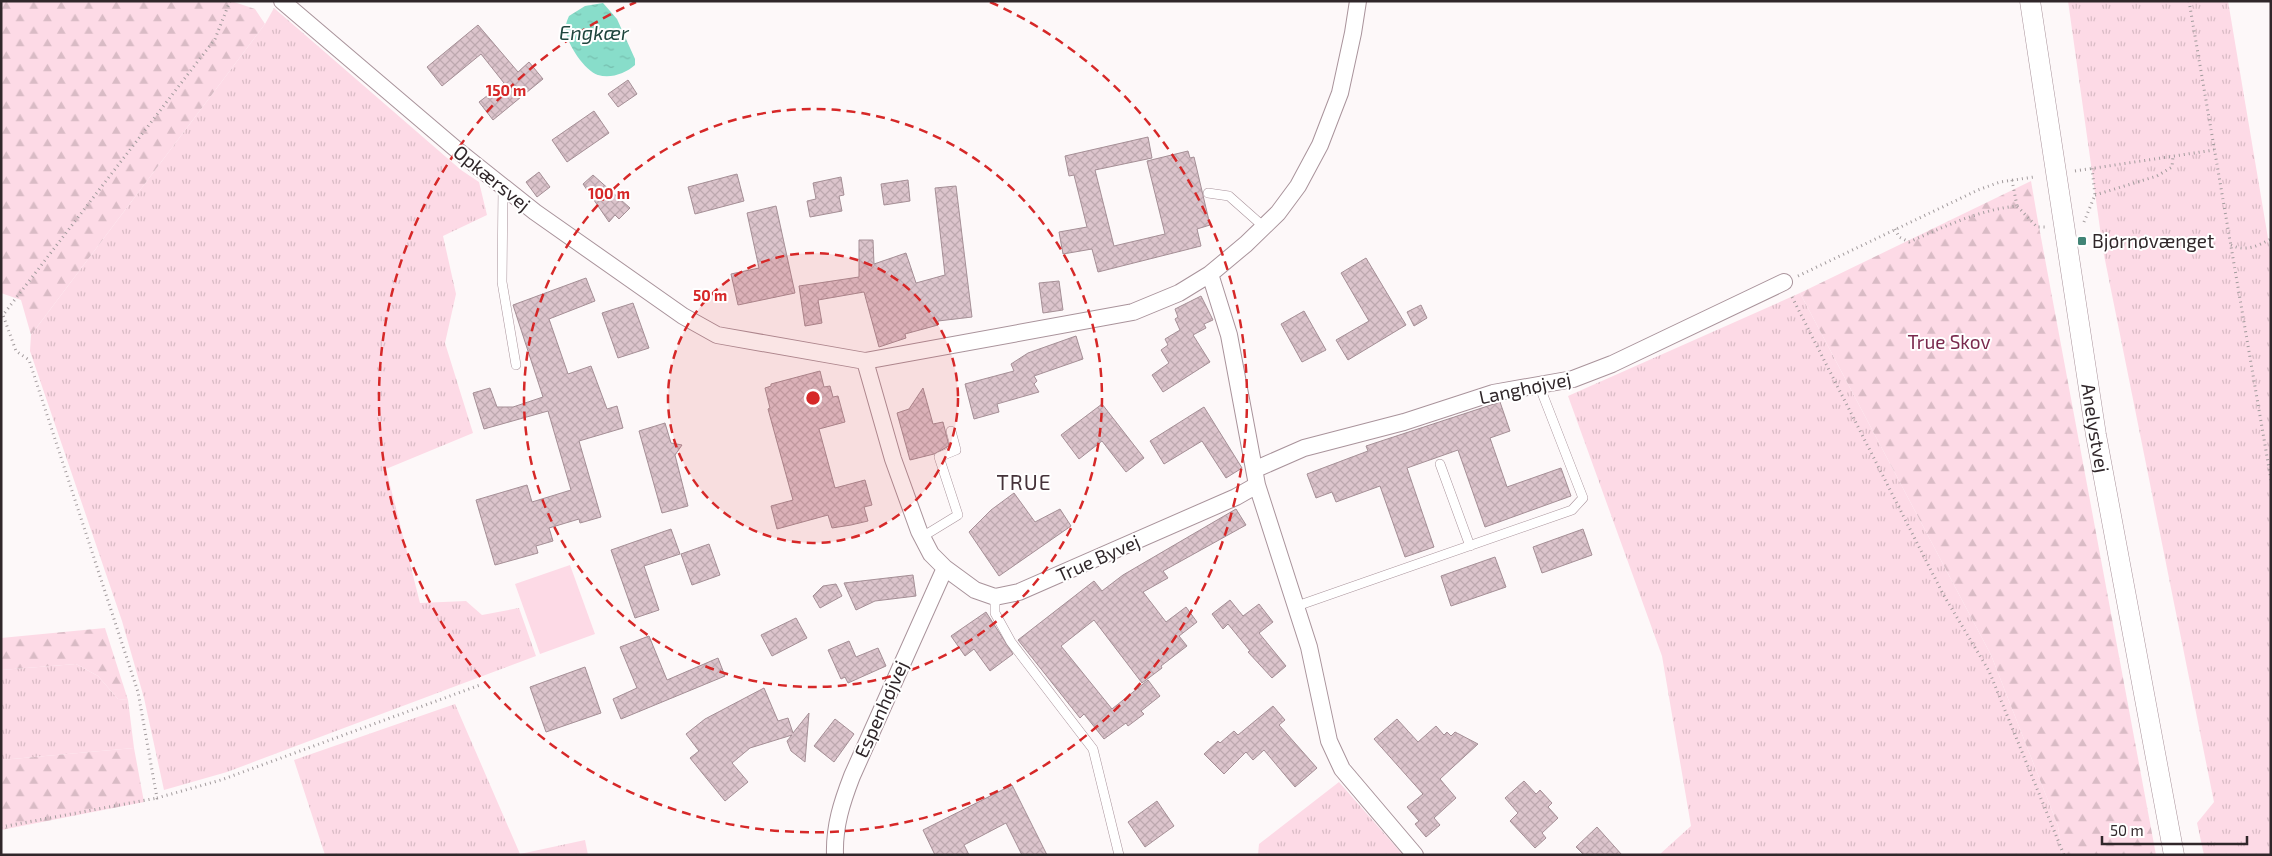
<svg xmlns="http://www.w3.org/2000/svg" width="2272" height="856" font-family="'Exo 2',sans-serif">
<defs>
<pattern id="grass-tufts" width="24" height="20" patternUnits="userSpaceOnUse" patternTransform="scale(1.25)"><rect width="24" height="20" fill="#fddae6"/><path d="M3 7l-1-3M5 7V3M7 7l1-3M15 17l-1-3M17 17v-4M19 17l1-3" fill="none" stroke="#d9bbc5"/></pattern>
<pattern id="forest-firs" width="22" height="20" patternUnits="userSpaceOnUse" patternTransform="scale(1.25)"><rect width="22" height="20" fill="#fddae6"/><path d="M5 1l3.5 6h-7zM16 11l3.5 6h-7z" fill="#d9bbc5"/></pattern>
<pattern id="water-ripples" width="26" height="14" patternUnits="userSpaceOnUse" patternTransform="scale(1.25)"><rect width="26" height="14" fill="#88ddca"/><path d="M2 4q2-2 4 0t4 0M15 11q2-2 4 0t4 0" fill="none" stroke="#76beae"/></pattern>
<pattern id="building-cross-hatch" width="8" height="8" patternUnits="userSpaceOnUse" patternTransform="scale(1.25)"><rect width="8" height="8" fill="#dcc4cc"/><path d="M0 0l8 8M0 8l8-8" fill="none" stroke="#bda8af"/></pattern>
</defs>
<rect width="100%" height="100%" fill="#fdf8f9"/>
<!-- grass -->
<path fill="url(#grass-tufts)" d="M2068,1H2228L2271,256V855H2204L2197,823L2214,802L2103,250Z
M274,8L461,170L479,182L487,215L443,236L456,294L445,343L473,433L386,469L420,603L466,601L482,615L519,608L536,656L227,772L164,790L144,698L122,621L30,351L31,335L265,24Z
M1800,293L1991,655L2058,826L2062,855H1659L1691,826L1662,656L1568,396Z
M76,664L98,676L118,699L128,700L134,748L1,760V670Z
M455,704L520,854L585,840L588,855H325L294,760Z
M1339,782L1403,855H1258L1259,844Z"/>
<!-- forest -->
<path fill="url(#forest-firs)" d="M1,1H231L255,9L265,24L31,335L21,300L1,293Z
M2031,181L2037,216L2156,855H2062L2058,826L1991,655L1800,293Z
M105,628L128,700L118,699L98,676L76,664L1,670V638Z
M134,748L144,802L1,830V760Z"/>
<!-- park -->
<path fill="#fddae6" d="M570,565L595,634L540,654L515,584Z"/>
<!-- water -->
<path fill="url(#water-ripples)" d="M603,3L617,19L635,59V65C626,73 611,79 598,75C585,71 567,44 566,31C565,25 567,21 569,16L585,6Z"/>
<!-- building -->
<path fill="url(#building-cross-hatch)" stroke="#a58f96" d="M478,25L518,72L529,62L543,79L493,120L479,102L504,83L481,54L442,86L427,67Z
M628,80L637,94L618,107L608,94Z
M594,111L609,133L567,162L552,140Z
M1148,137L1152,158L1095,170L1114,246L1165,234L1147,161L1188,151L1190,158L1194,157L1210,225L1197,229L1201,246L1098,272L1092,249L1063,254L1059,232L1087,227L1074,175L1069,176L1065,156Z
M539,172L550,187L537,197L526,182Z
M737,174L744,201L695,214L688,187Z
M593,175L630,208L619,219L615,215L609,222L583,184Z
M841,177L844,195L839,196L842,211L810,217L807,201L816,199L813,183Z
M908,180L910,201L884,205L881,184Z
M956,186L972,317L938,321V325L905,334L906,338L879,347L864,292L818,300L822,323L805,326L799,286L859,277V240H873L874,264L906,253L916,283L945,275L935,188Z
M776,206L795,293L738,305L731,274L759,268L747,213Z
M1366,258L1406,325L1348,360L1336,340L1369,321L1341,273Z
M586,278L595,301L549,319L568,374L591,366L607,409L617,406L623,428L579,441L601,517L580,523L579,519L549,528L553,541L536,546L538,553L495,565L476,500L527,485L532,502L571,490L548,411L484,429L473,393L490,388L497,407H513L543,397L513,305Z
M1059,281L1063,310L1043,313L1039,283Z
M1201,296L1213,320L1204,324L1206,328L1193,335L1210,362L1163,392L1152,375L1169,363L1161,350L1168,345L1165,339L1180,330L1175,319L1178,317L1175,309Z
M633,303L649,348L618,358L602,313Z
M1421,305L1427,318L1414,326L1407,312Z
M1304,311L1326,350L1302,362L1281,324Z
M1076,336L1083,359L1034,376L1037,381L1034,384L1039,392L997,404L999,412L974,419L965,384L1014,371L1011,364L1028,353Z
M820,371L824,387L830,386L833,397L838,396L845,422L819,429L835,488L865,480L872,505L864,507L868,521L851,525L832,528L828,515L777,529L771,506L793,500L768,409L770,408L765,388L771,386V384Z
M923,388L933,424L943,422L949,446L934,454L910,460L897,413L909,409Z
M1500,402L1510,431L1490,438L1507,487L1561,468L1571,496L1485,527L1458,450L1407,468L1434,547L1405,557L1380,486L1336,502L1332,492L1316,498L1307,474L1368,451L1366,446Z
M1102,404L1144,458L1126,472L1102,441L1079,459L1061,435Z
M1204,407L1242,468L1226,478L1202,441L1164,464L1150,441Z
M665,423L671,443L682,445L675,455L688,506L662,513L639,431Z
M1014,493L1035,522L1060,509L1071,526L999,576L969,532L991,510Z
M1236,509L1246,525L1163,571L1168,578L1143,592L1166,622L1186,607L1197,622L1179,636L1187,646L1161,666L1162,668L1142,683L1094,620L1061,646L1112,709L1148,680L1160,696L1141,711L1144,714L1128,726L1126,723L1104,739L1084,714L1080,718L1018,640L1094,581L1102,591L1123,575Z
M671,529L680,554L644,566L659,610L635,618L611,550Z
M1583,529L1592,555L1542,573L1533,547Z
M709,544L720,575L692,585L681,554Z
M1495,557L1506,587L1451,606L1441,576Z
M913,575L916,596L875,601L856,610L844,583Z
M836,584L842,596L820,608L813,596L823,586Z
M1230,600L1243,616L1259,604L1273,622L1259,633L1286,666L1272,678L1248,652L1250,651L1228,624L1223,629L1212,614Z
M986,612L1013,654L990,671L974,649L965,656L951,636Z
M796,618L807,638L772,656L761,635Z
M649,636L667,680L718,658L725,676L621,719L613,699L637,688L620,647Z
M849,641L856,657L878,648L886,666L848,683L845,677L841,679L828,650Z
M585,667L601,713L546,732L530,687Z
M764,688L778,721L788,718L793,733L809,713L805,762L791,751L787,741L792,735L750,748L732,763L748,782L725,801L690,758L699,751L686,734L705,719Z
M1273,706L1285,720L1279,725L1317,768L1295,787L1264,750L1253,760L1246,752L1224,774L1204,754L1218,741L1220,743L1234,731L1238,735Z
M835,719L854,734L834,762L814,746Z
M1397,719L1418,742L1436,726L1444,735L1447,732L1451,736L1455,732L1478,744L1440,779L1456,798L1434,818L1440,825L1426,837L1415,824L1419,821L1407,807L1423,794L1374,739Z
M1524,781L1536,794L1540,790L1552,803L1548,807L1558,818L1542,833L1546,838L1535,848L1510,821L1518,813L1505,798Z
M1012,785L1047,855H1022L1006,823L964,845L969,855H935L923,830Z
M1157,801L1174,826L1145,847L1128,822Z
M1597,827L1622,855H1584L1576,847Z"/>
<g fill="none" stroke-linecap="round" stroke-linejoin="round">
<!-- service casing -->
<g stroke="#a9939b" stroke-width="10">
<path id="service" d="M503,187L502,282L516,365
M1208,193L1229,196L1264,227
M1440,464L1470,546
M922,537L958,515L939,457L956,450L951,431
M995,597V613L1011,642L1093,749L1119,855
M1297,606L1572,510L1583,498L1539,385"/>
</g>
<!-- minor casing -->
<g stroke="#a9939b" stroke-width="18">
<path id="minor" d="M282,1L457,150L535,212L683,316L717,335L865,361L1133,312L1179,293L1210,274L1246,244L1278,213L1298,186L1320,145L1340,93L1353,33L1358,1
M865,361L893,459L919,531L931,554L945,568L975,590L995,597L1019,592L1236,497L1257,485L1229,335L1210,274
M1256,469L1304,448L1404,422L1493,393L1573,379L1612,364L1784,282
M1257,485L1309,647L1329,741L1342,769L1415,855
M835,855C834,826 842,802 852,776L945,568"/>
</g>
<!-- tertiary casing -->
<g stroke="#a9939b" stroke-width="21">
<g id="tertiary">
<path id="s1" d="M2030,1L2096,435L2174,855"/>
</g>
</g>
<!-- path -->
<path stroke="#a29b9d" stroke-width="3" stroke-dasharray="1 4" stroke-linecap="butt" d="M230,1L215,39L3,315L16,351L29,360L138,692L157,798L221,780L480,685
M2189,1L2271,480
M2075,171L2214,150
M2012,180L2017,206
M2095,195L2157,176L2172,167L2173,156
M2084,222L2095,195L2092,168
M1895,229L1899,237L1909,242C1944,227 1978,210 2017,206L2037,227H2045
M2231,245C2246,252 2257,246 2271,239
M1798,276L1978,190L2000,182L2034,177
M1792,297L1943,594L1989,671L2064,855
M1,827L157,798"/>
<!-- service -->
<use href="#service" stroke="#fff" stroke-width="9"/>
<!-- minor -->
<use href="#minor" stroke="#fff" stroke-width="16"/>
<!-- tertiary -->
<use href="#tertiary" stroke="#fff" stroke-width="20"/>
</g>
<!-- distance rings -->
<circle cx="813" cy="398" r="145" fill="#d62828" fill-opacity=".12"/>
<g fill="none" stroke="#d62828" stroke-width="2.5" stroke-dasharray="9 6">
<circle cx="813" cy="398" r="145"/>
<circle cx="813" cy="398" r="289"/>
<path d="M990 2A434 434 0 1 1 636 2"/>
</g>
<!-- markers -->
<rect fill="#418476" stroke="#fff" stroke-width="2" x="2077" y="236" width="10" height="10" rx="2.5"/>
<g text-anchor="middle" stroke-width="4" stroke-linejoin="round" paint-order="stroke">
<!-- street labels -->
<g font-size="19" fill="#30272a" stroke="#fff">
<text transform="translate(492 178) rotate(39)" y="7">Opkærsvej</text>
<text transform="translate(1525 388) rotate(-12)" y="7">Langhøjvej</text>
<text dy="7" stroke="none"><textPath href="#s1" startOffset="432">Anelystvej</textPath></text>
<text transform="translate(1098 558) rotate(-24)" y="7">True Byvej</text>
<text transform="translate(881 709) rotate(-66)" y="7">Espenhøjvej</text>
</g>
<!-- poi labels -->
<g font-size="19" fill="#30272a" stroke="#fff" text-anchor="start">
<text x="2092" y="248">Bjørnøvænget</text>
</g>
<!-- park labels -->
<g font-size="19" fill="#79294d" stroke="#fff">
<text x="1949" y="349">True Skov</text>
</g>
<!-- water labels -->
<g font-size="20" font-style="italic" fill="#1f463e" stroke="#fff">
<text x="594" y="40">Engkær</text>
</g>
<!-- quarter labels -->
<g font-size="21" letter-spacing="1" fill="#453239" stroke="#fff">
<text x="1024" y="490">TRUE</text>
</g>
</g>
<circle cx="813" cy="398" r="8" fill="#d62828" stroke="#fff" stroke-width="2.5"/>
<g font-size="15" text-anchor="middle" font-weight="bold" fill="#d62828" stroke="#fff" stroke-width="4" stroke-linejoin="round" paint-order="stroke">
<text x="506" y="96">150 m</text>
<text x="609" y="199">100 m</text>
<text x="710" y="301">50 m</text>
</g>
<!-- border -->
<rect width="2272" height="856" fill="none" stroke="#30272a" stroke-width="5"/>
<!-- scale -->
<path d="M2102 836v8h145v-8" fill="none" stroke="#30272a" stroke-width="2.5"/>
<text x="2110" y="836" font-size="15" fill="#30272a" stroke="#ffffff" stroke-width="4" paint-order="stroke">50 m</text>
</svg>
